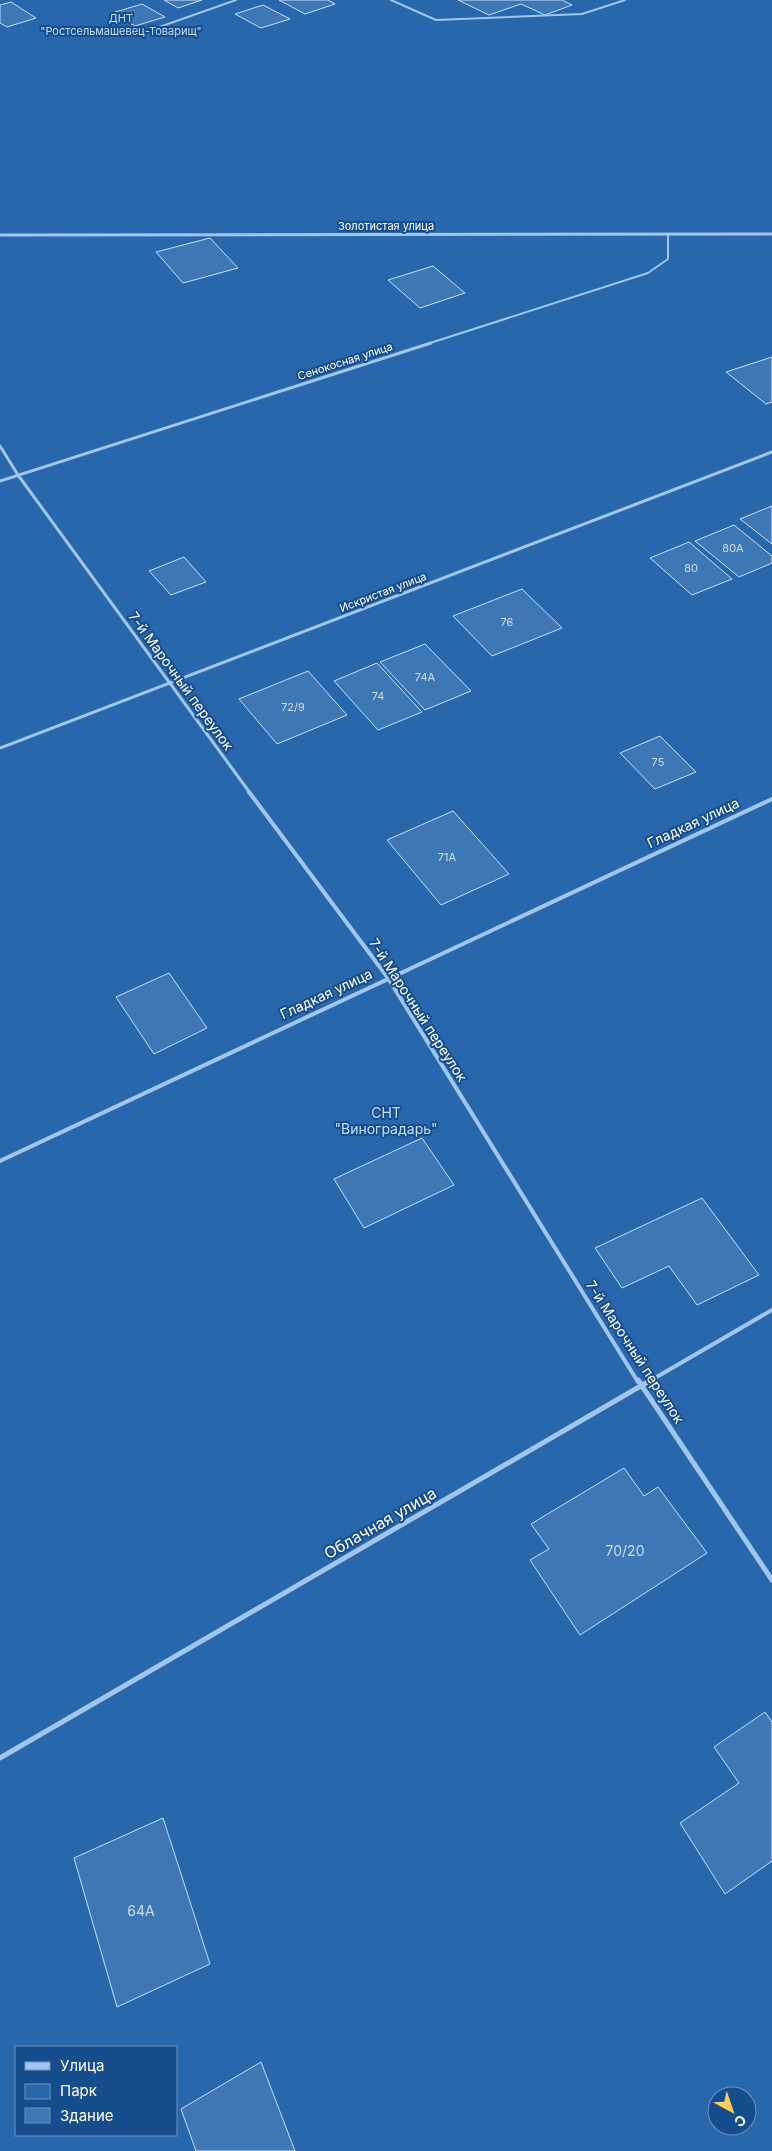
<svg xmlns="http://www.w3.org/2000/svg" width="772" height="2151" font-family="Inter,sans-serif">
<rect width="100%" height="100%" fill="#164d8c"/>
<!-- green -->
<path fill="#2867ab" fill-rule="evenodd" d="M0,0H772V2151H0ZM16,2047H176V2135H16ZM717,2096H747V2126H717Z"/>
<!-- building -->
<path fill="#3e77b5" stroke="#c6dffb" d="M164,0H202L178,8Z
M279,0H328L335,4L305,14Z
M458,0H562L572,5L545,15L521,4L489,15Z
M11,2L36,18L7,27L0,23V5Z
M142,4L165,17L135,26L112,13Z
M263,5L290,19L261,28L235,14Z
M210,238L238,268L183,283L156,252Z
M433,266L465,293L420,308L388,280Z
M772,357V402L766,404L726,372Z
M772,506V544L740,519Z
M734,525L772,556V563L739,577L695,541Z
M689,542L732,579L692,595L650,558Z
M184,557L206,582L171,595L149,571Z
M522,589L562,628L492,656L453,616Z
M425,644L471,691L425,710L380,662Z
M377,663L422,712L378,730L334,681Z
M308,671L347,715L277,744L239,699Z
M660,736L696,772L655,789L620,753Z
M453,811L509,874L441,905L387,840Z
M169,973L207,1028L154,1054L116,997Z
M422,1138L454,1185L364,1228L334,1179Z
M702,1198L759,1275L697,1305L669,1266L622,1288L595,1248Z
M624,1468L644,1496L658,1487L707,1553L580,1635L530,1560L549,1549L531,1524Z
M765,1712L772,1722V1861L725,1894L680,1823L739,1783L714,1747Z
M163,1818L210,1964L117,2007L74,1858Z
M261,2062L295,2151H196L181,2109Z"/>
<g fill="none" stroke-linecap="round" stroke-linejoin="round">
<!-- lane-far3 -->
<path stroke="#a0c6ef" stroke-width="2" d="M391,0L436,20L582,14L625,0
M148,31L236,0
M427,344L648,273L668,259V234"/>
<!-- lane-far2 -->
<path stroke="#a0c6ef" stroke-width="3" d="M0,446L18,475L250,793
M0,481L431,343
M0,748L772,452"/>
<!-- lane-far1 -->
<path stroke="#a0c6ef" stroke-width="4" d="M249,792L388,978L638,1382
M0,1161L772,799
M648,1382L772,1310"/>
<!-- lane -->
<path stroke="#a0c6ef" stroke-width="5" d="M638,1380L772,1580
M0,1758L651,1380"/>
<!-- street -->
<path stroke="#a0c6ef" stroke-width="3" d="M0,235L772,234"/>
</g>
<g text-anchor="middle" stroke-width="4" stroke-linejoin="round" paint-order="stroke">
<!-- far-park labels -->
<g font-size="11" fill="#c6dffb" stroke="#164d8c">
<text x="121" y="22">ДНТ<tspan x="121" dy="13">"Ростсельмашевец-Товарищ"</tspan></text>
</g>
<!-- far-street labels -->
<g font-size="11" fill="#fff" stroke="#164d8c">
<text x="386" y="230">Золотистая улица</text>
<text transform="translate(345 361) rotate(-18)" y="4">Сенокосная улица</text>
<text transform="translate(383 592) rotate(-21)" y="4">Искристая улица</text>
</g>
<!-- number labels -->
<g font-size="11" fill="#cfddec">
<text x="733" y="552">80А</text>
<text x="691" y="572">80</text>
<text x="507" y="626">76</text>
<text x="425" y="681">74А</text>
<text x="378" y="700">74</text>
<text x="293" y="711">72/9</text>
<text x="658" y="766">75</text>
<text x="447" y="861">71А</text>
</g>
<!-- street labels -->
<g font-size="14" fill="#fff" stroke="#164d8c">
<text transform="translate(181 681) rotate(54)" y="5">7-й Марочный переулок</text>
<text transform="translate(693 823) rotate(-25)" y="5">Гладкая улица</text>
<text transform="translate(326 994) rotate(-25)" y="5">Гладкая улица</text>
<text transform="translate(418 1010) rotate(57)" y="5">7-й Марочный переулок</text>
<text transform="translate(635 1352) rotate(57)" y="5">7-й Марочный переулок</text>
</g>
<!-- park labels -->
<g font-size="14" fill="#c6dffb" stroke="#164d8c">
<text x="386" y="1118">СНТ<tspan x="386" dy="16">"Виноградарь"</tspan></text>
</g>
<!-- near-number labels -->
<g font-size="14" fill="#cfddec">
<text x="625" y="1556">70/20</text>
<text x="141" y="1916">64А</text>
</g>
<!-- near-street labels -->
<g font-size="16" fill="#fff" stroke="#164d8c">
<text transform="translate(380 1523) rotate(-30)" y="6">Облачная улица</text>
</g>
</g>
<!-- legend -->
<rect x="15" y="2046" width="162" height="90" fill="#164d8c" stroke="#7394ba"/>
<rect x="25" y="2062" width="25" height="8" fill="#a0c6ef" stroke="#7394ba"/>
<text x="60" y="2071" font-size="15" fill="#ffffff">Улица</text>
<rect x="25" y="2084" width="25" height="15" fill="#2867ab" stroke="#7394ba"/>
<text x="60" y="2096" font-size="15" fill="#ffffff">Парк</text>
<rect x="25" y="2108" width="25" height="15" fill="#3e77b5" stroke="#7394ba"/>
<text x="60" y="2121" font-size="15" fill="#ffffff">Здание</text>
<!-- north arrow -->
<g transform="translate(732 2111) rotate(140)"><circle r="24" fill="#164d8c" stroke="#7394ba"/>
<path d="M0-4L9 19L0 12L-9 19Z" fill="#ffcc5e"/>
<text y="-8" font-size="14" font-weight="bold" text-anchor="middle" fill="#ffffff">С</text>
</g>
</svg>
